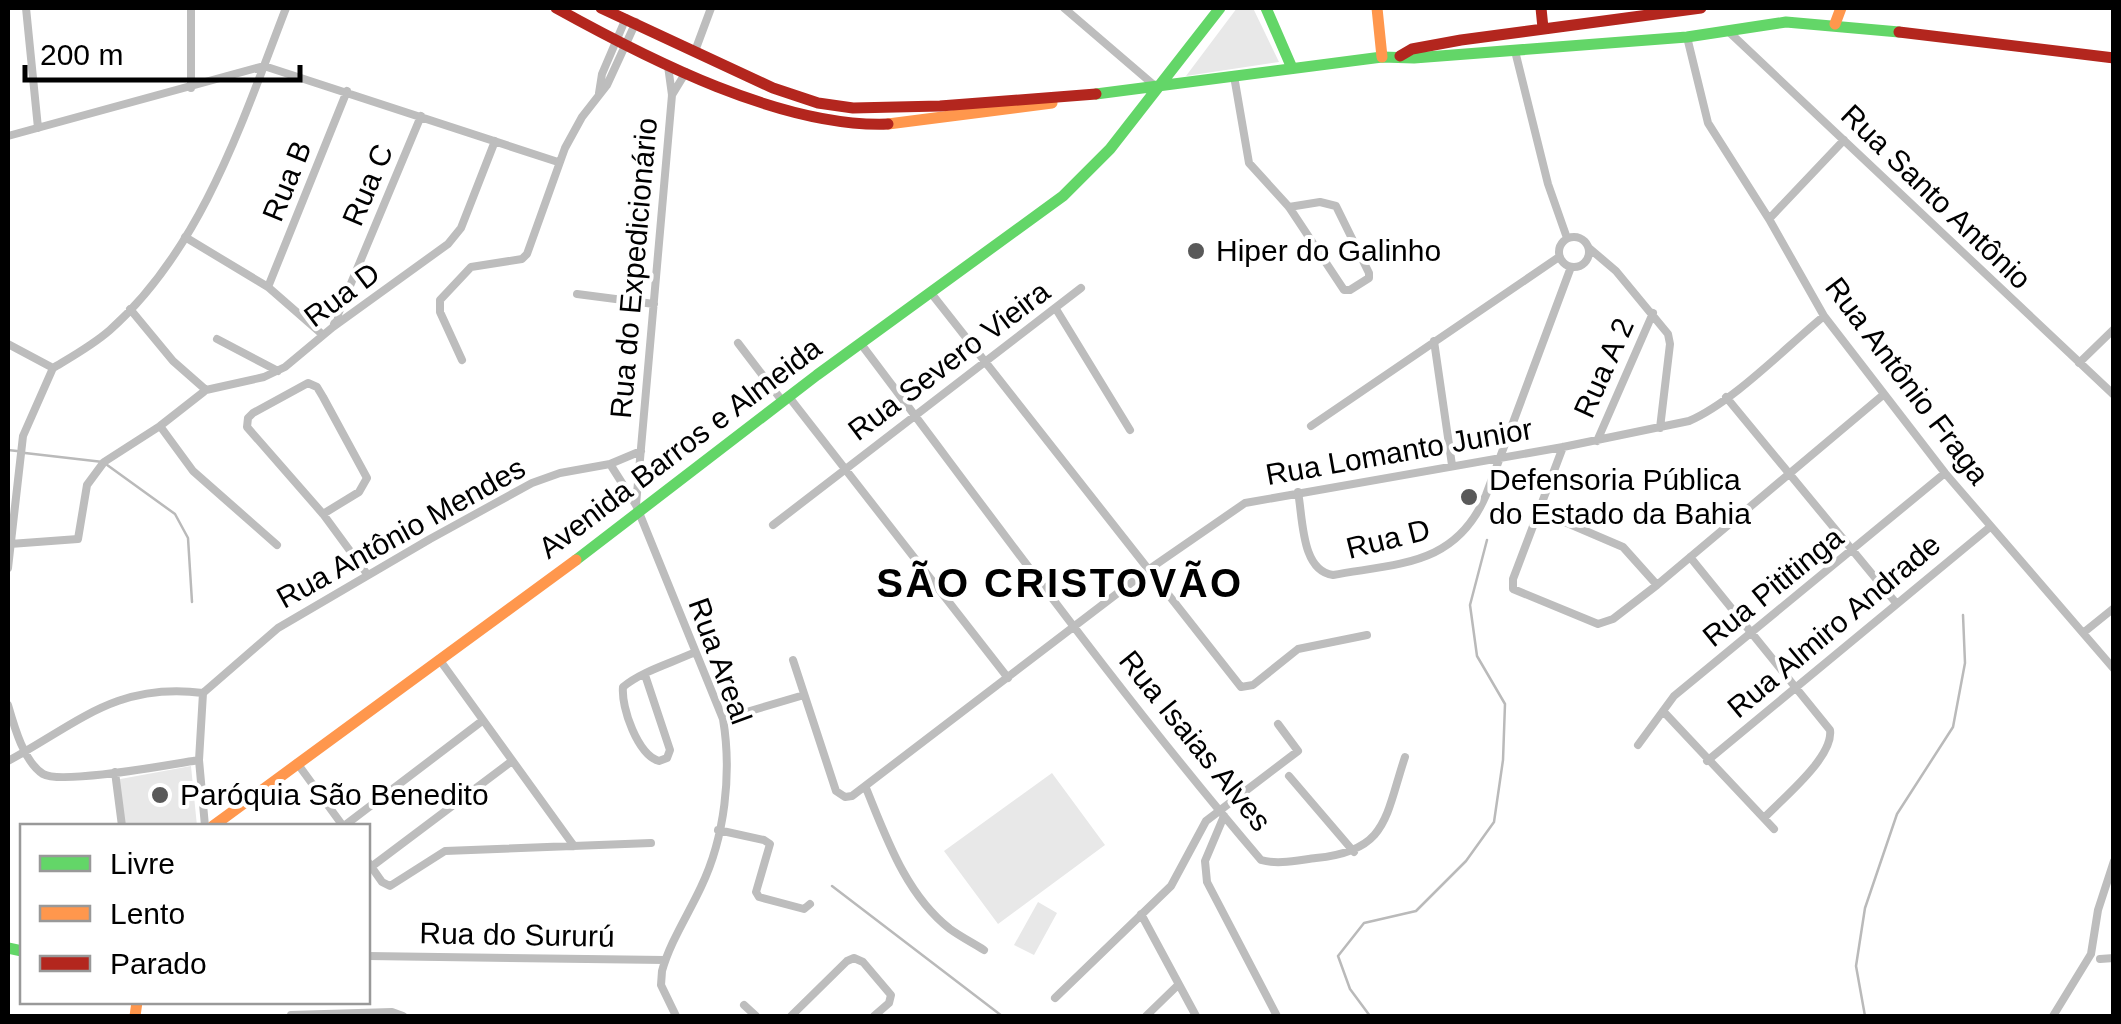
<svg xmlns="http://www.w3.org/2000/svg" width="2121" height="1024" font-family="Helvetica,sans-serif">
<rect width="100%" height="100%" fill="#fff"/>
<!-- green -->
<path fill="#e8e8e8" d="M1237,8H1253L1279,62L1186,76Z
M191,766L197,826H122L115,780Z
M1052,773L1105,845L998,924L944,851Z
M1038,902L1057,913L1034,955L1014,945Z"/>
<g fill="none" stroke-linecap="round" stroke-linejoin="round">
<!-- stream -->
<path stroke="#bababa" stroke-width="2.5" d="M8,450L17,451
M25,453L103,462L175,514L188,538L192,602
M832,886L1002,1016
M1370,1016L1350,989L1338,956L1364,923L1416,911L1466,861L1494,822L1503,760L1505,704L1477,656L1470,605L1487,540
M1865,1016L1856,966L1865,908L1897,814L1953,727L1965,663L1963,615"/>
<!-- street -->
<path stroke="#bdbdbd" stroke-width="8" d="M26,8L38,128
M1064,8L1155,86
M1728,31L2114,395
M1687,37L1708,123L1769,219L1824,316L1945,473L2114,669
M695,51L711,8
M1515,51L1548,184L1567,238
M1234,76L1249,163L1289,207L1344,290H1350L1369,278V273L1336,206L1320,202L1289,207
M191,88V8
M599,93L602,74L626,18
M672,95L686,72
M8,136L264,66L558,162
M1769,219L1844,140
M1559 252a15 15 0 1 1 30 0a15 15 0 1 1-30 0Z
M185,237L268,287L323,335
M1589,248L1616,271L1668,334L1670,344L1660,428
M268,287L347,91
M931,293L1241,687L1253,685L1298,649L1367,635
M577,294L654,304
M130,309L173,361L206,390
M1056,309L1130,430
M334,324L421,116
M217,339L278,371
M1434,341L1452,465
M738,343L783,402
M8,344L53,368
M861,344C992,517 1120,695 1261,860C1278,865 1299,860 1316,858C1388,851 1385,817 1405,757
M462,360L440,312V300L471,267L522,259L527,254L565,148L582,117L607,85L636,22
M2079,363L2114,329
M53,368C73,356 93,345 110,330C203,247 243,119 286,8
M789,397L1008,678
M1726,397L1896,603
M160,426L193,471L277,545
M1311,426L1559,257
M1597,441L1653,313
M1563,447L1513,579V589L1598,624L1613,619L1657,585L1883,395
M610,464L636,505L723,719C732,773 725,837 701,887C688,915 670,942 662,971L661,985L676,1016
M1298,492C1303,518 1301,571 1333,575C1399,563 1456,566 1486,495L1571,267
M636,505L672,95L668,66
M1539,511L1623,547L1657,585
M323,514L359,492L367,478L323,397L317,387L308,383L253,413L248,418L247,427L323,514L367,574
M773,525L1081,288
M10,544L78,539L87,485L104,462L160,426L206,390L264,377L285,367L333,327L448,244L461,228L495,141
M1690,557L1830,730C1834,757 1782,799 1764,818
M8,568L23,436L53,368
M2083,633L2114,608
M439,659L574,846
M793,660L836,791L845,797L852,796L1148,570L1245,503L1563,447L1689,421C1733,402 1785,348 1824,316
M645,675L670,750L667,758L659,761C638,755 621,708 623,687C642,671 672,663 695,652
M203,693L278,628L430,539L532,483L560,473L610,464L641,451
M203,693L199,760L205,826
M8,705C14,726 24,762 43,774C61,785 173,764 199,760
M1663,711L1774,829
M723,719L804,695
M1638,745L1674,696L1945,473
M8,761C77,724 116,682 203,693
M1707,761L1990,527
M297,763L343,826
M115,772L122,826
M1289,776L1354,852
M866,788C886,837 906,895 950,929C961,937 973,943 984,950
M1224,816L1205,861L1207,882L1277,1016
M344,826L482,721
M718,830L764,840L770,844L756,892L759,897L804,909L810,904
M368,862L382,882L390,886L445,851L651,843
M371,867L512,761
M1141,914L1196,1016
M368,956L665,960
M2100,959L2114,958
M1055,998L1171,886L1206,821L1298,751L1278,724
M744,1005L756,1016
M291,1015L392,1012L403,1016
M791,1016L847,961L854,958L863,962L891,995L889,1003L874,1016
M1146,1016L1178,985
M2053,1016L2091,954L2098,910L2114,861"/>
<!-- fast -->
<path stroke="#63d668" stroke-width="11" d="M1266,8L1292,68
M1096,94L1382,57L1414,58L1687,37L1786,22L1899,32
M576,560L817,375L1063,196L1110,149L1220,8
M8,948L22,951"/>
<!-- slow -->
<path stroke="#ff974d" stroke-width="11" d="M1377,8L1382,57
M1835,24L1841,8
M888,124L1052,103
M213,826L576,560
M135,1016L137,1002"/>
<!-- jam -->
<path stroke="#b3261e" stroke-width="11" d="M556,8C648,59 782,128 888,124
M601,8L773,88L818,103L853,108L940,106L1096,94
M1541,8L1543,28
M1899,32L2114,58
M1400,56L1412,49L1461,40L1701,8"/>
</g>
<!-- markers -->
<g fill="#595959" stroke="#fff" stroke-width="4">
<circle cx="1196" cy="251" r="10"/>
<circle cx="1469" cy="497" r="10"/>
<circle cx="160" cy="795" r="10"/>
</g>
<g text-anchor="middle" stroke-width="8" stroke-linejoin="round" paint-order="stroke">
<!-- street labels -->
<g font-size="30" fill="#000" stroke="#fff">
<text transform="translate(287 181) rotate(-68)" y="10">Rua B</text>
<text transform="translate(368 185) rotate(-67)" y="10">Rua C</text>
<text transform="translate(1936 197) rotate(44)" y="10">Rua Santo Antônio</text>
<text transform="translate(634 268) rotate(-85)" y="10">Rua do Expedicionário</text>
<text transform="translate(342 295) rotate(-37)" y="10">Rua D</text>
<text transform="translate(949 361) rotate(-37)" y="10">Rua Severo Vieira</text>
<text transform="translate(1604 368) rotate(-66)" y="10">Rua A 2</text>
<text transform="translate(1907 381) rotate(53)" y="10">Rua Antônio Fraga</text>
<text transform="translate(680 448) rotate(-37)" y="10">Avenida Barros e Almeida</text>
<text transform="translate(1399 452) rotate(-10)" y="10">Rua Lomanto Junior</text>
<text transform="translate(401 533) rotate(-29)" y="10">Rua Antônio Mendes</text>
<text transform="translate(1388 539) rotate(-14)" y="10">Rua D</text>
<text transform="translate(1773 587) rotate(-39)" y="10">Rua Pititinga</text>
<text transform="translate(1834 626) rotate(-40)" y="10">Rua Almiro Andrade</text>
<text transform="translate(720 661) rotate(70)" y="10">Rua Areal</text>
<text transform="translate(1195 741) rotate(51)" y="10">Rua Isaias Alves</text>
<text transform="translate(517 935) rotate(1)" y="10">Rua do Sururú</text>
</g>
<!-- poi labels -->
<g font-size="30" fill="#000" stroke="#fff" text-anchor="start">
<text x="1216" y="261">Hiper do Galinho</text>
<text x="1489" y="490">Defensoria Pública<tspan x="1489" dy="34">do Estado da Bahia</tspan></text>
<text x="180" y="805">Paróquia São Benedito</text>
</g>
<!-- district labels -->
<g font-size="40" font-weight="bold" letter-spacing="2.5" fill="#000" stroke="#fff">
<text x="1060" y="597">SÃO CRISTOVÃO</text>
</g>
</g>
<!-- border -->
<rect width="2121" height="1024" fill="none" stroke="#000000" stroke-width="20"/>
<!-- legend -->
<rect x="20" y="824" width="350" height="180" fill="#ffffff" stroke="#999999" stroke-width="2.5"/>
<rect x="40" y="856" width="50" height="15" fill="#63d668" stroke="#999999" stroke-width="2.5"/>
<text x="110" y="874" font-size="30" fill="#000000">Livre</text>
<rect x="40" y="906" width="50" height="15" fill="#ff974d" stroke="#999999" stroke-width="2.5"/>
<text x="110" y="924" font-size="30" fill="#000000">Lento</text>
<rect x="40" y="956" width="50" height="15" fill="#b3261e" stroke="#999999" stroke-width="2.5"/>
<text x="110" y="974" font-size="30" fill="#000000">Parado</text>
<!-- scale -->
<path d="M25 65v15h275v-15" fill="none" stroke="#000000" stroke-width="5"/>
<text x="40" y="65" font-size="30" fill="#000000" stroke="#ffffff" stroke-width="8" paint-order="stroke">200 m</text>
</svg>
